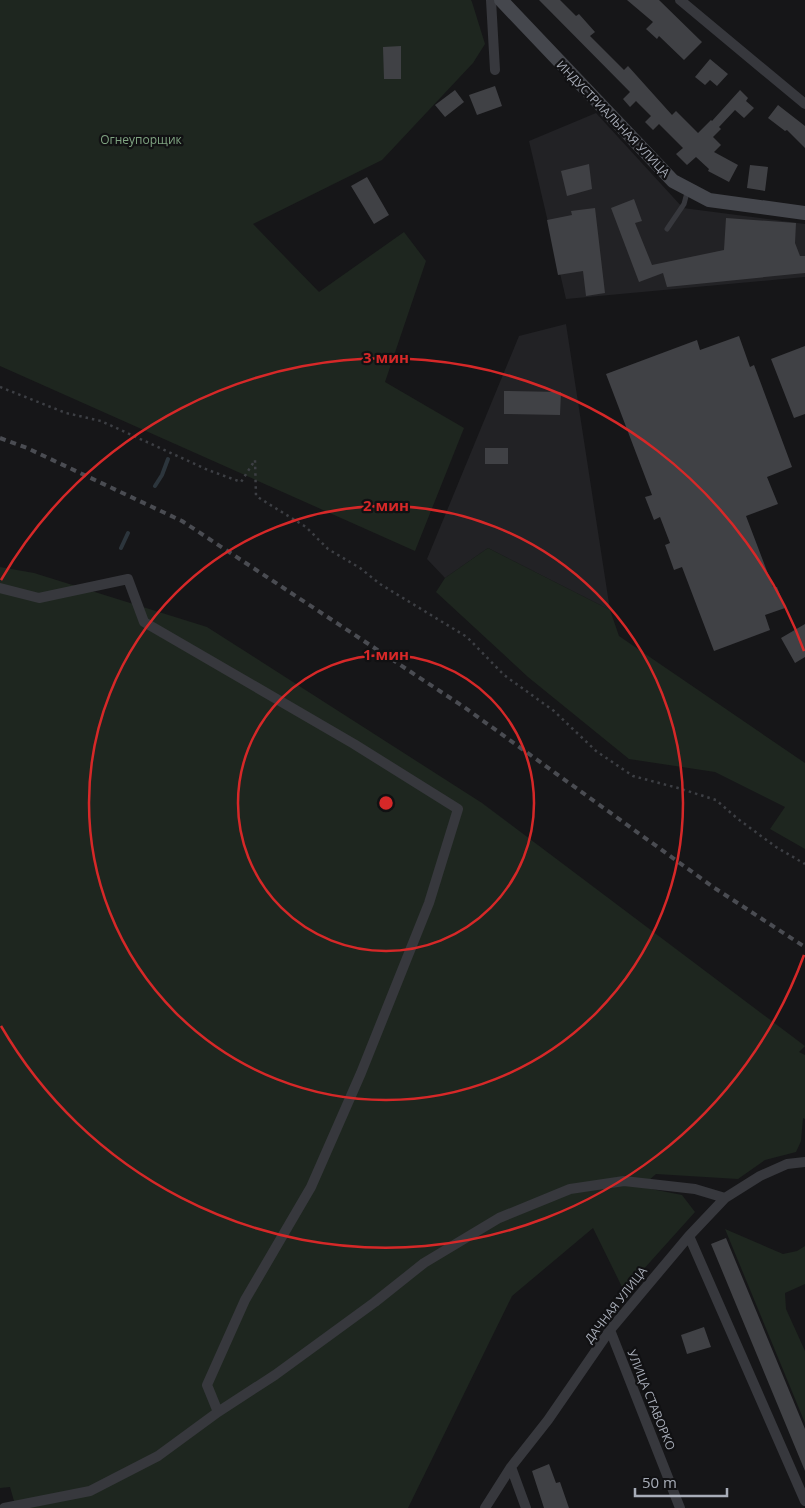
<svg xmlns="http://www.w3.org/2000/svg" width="805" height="1508" font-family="'Open Sans',sans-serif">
<rect width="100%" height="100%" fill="#161618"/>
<!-- built -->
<path fill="#222225" d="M596,113L683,208L805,224V277L566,299L529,141Z
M566,324L610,610L488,548L445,578L427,559L519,336Z"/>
<!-- green -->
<path fill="#1e261f" d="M0,0H471L472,2L485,44L473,63L382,160L253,224L319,292L404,232L426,261L385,382L464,428L415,551L0,366Z
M488,548L610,610L619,636L805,763V849L770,829L785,807L715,772L629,759L528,677L436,592L445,578Z
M0,567L34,573L207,627L482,803L805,1046L799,1052L805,1055V1119L803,1118L801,1141L796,1152L765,1160L738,1179L656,1174L641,1187L682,1195L695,1212L624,1291L593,1228L512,1296L408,1508H16L10,1487L0,1488Z
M725,1229L783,1254L797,1251L805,1246V1284L785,1293L786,1309L805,1351V1423Z"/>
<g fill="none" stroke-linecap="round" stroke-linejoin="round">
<!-- stream -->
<path stroke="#2c353c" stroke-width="4" d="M155,486L162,475L168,459
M121,548L128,533"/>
</g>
<!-- building -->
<path fill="#404145" d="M539,0H560L576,16L579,14L595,32L590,36L624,70L628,66L672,115L676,111L698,133L711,120L712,121L740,90L748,98L746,101L754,108L744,118L735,110L719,127L721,129L713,137L721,145L714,152L738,165L729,182L708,171L709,169L696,157L687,165L676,154L683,148L659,124L653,130L645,122L651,116L636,101L630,107L623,99L630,92Z
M627,0H659L702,42L684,60L659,36L657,39L646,29L653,22Z
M401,46V79H384L383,47Z
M710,59L728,74L717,86L710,80L705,85L695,77Z
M495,86L502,106L477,115L469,95Z
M455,90L464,102L445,117L435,105Z
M778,105L805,126V148L787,130L785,131L768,118Z
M589,164L592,189L567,196L561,171Z
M750,165L768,167L765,191L747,188Z
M367,177L389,215L374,224L351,186Z
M634,199L642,221L635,223L652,265L724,250L726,218L796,223L795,243L800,256H805V273L667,287L663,273L639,282L611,208Z
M595,208L605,293L586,296L583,271L558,275L547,220L572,215L571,211Z
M739,336L750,367L754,365L792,467L767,477L778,504L746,516L773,587H777L785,608L765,615L770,630L714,651L682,567L674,570L665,545L670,543L660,517L654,520L645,497L652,495L606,374L697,340L700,350Z
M805,346V414L794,418L771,359Z
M504,391L561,392L560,415L504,414Z
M485,448H508V464H485Z
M805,624V657L795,663L781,638Z
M726,1238L805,1429V1471L711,1244Z
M704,1327L711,1347L687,1354L681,1335Z
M549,1464L556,1483L560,1482L569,1508H544L532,1471Z"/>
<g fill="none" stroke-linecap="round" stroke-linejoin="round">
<!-- path -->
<path stroke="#3d3f44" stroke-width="2.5" stroke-dasharray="2.5 4" stroke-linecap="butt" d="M0,387L66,413L101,421L208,470L241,482L255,460L256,496L306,527L328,549L360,568L380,584L467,637L504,675L554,711L596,751L633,776L678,788L716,800L738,819L776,847L805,864"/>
<!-- lane -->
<path stroke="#37383d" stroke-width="5" d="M667,229L684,204L688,189"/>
<!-- street -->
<path stroke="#37383d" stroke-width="10" d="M491,0L495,70
M680,0L805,104
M0,588L39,598L128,579L144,622L354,744L458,809L429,903L361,1073L311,1187L245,1300L207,1385L218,1412
M689,1236L805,1501
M610,1330L680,1508
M511,1467L526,1508
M4,1508L90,1491L158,1456L218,1412L275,1375L375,1302L424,1263L499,1218L570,1189L624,1181L695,1189L725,1198
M485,1508L511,1467L548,1420L610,1330L689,1236L725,1198L760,1176L787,1164L805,1162"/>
<!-- secondary -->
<path stroke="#45474d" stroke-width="14" d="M501,0L673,181L709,200L805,213"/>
<!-- rail -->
<path stroke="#4a4c52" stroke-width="4" stroke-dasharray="6 5" stroke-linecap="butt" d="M0,438L27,448L182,521L464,707L713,887L805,947"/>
</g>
<!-- distance rings -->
<g fill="none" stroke="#d62828" stroke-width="2.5">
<circle cx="386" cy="803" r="148"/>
<circle cx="386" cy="803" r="297"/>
<path d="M804 955A445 445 0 0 1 1 1026M1 580A445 445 0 0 1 804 651"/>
</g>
<g text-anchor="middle" stroke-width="4.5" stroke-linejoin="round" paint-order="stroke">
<!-- street labels -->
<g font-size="12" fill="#a8adb8" stroke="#111113">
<text transform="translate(613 119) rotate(46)" y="4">ИНДУСТРИАЛЬНАЯ УЛИЦА</text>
<text transform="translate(616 1305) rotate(-52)" y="4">ДАЧНАЯ УЛИЦА</text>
<text transform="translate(651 1400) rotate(68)" y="4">УЛИЦА СТАВОРКО</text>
</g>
<!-- park labels -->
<g font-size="12" fill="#7fa381" stroke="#111113">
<text x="141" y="144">Огнеупорщик</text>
</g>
</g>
<circle cx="386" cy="803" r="8" fill="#d62828" stroke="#111113" stroke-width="2.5"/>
<g font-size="15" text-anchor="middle" font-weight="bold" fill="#d62828" stroke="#111113" stroke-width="4.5" stroke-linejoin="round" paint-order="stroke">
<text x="386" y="363">3 мин</text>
<text x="386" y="511">2 мин</text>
<text x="386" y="660">1 мин</text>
</g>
<!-- scale -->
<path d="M635 1488v8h92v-8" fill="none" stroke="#a8adb8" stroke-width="2.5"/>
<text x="642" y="1488" font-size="15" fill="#a8adb8" stroke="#111113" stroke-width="4" paint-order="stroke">50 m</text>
</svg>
